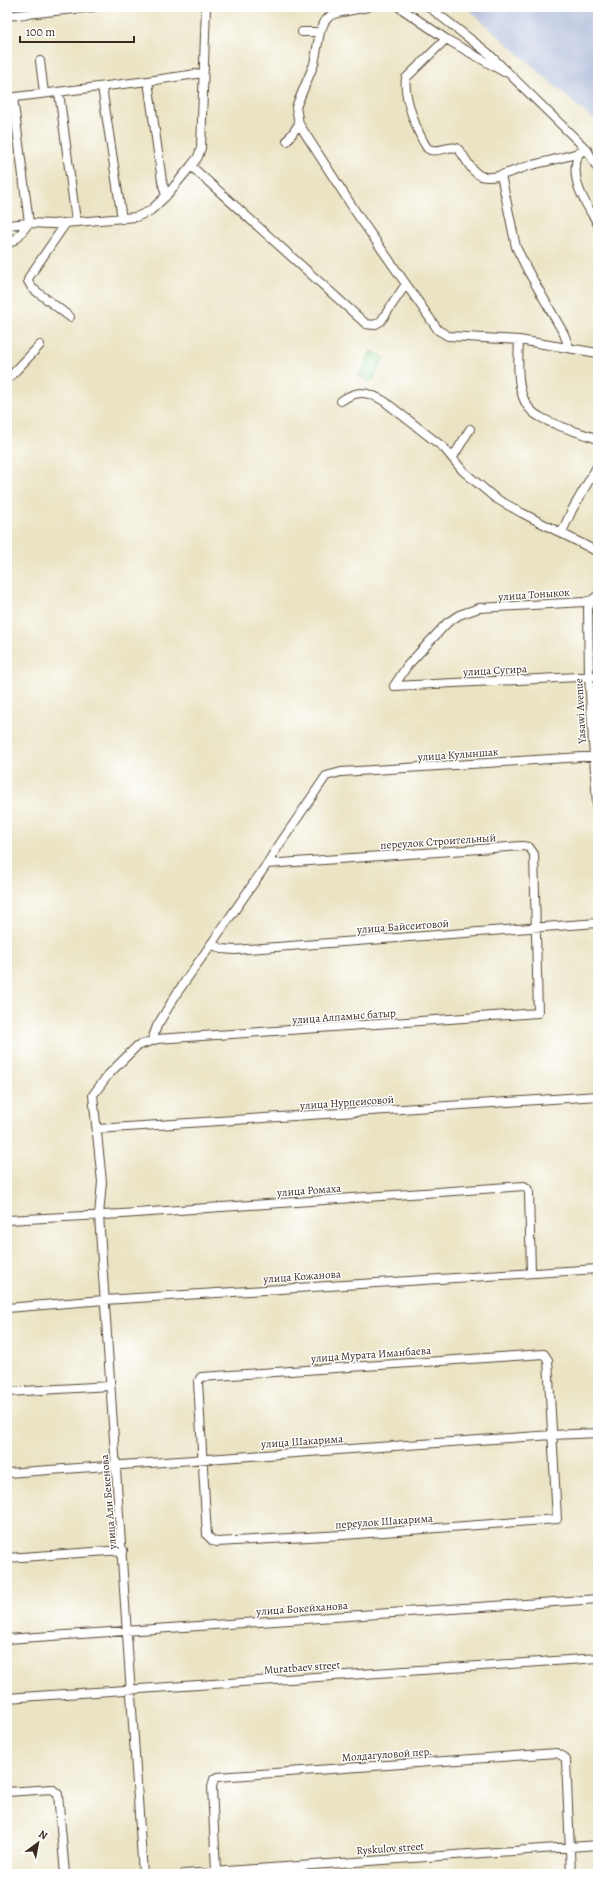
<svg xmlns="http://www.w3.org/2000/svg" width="605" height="1881" font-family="Alegreya,serif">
<rect width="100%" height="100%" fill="#fff"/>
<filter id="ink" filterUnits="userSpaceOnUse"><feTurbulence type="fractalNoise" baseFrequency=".025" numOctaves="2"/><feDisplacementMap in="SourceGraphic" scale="8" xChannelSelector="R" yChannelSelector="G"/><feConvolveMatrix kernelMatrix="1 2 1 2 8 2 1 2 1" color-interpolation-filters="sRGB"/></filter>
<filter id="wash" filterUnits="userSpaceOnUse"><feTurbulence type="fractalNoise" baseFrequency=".012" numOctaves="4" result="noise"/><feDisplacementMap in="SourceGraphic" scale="16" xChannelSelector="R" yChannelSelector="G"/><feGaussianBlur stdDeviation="0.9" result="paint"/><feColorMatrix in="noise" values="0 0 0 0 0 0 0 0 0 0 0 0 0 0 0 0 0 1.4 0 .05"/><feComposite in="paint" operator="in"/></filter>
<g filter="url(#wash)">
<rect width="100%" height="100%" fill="#ebe4c4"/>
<!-- industrial -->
<path fill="#b9c5de" d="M466,7H598V119L591,118Z"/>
<!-- green -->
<path fill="#9bdb91" stroke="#6b8258" d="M371,351L384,357L372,382L359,376Z"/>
</g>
<g filter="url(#ink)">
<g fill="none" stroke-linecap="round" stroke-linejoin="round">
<!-- minor casing -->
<g stroke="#554637" stroke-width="10">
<path id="minor" d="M368,7L337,13L330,16L325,21L320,32L314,64L296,107L299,124L357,214L438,330L448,336L519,340L598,353
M399,7L446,39L504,72
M429,7L488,53L587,150L598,169
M7,16L94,7
M302,32H320
M446,39L406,78C403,96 417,132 427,148C436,155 447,145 457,148C466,156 469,171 481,176C494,181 519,168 532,165C551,160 569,157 587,150
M40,61L44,93
M148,81L162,181L166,196
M102,87L122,219
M59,92L76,221
M7,98L148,81L203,73
M287,141L299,124
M579,153C568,178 585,203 598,224
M191,166L366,324L374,325L381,321L406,284
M501,175L516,247L528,271L564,334L569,347
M66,223L29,277L28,281L32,288L70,317
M7,225L29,223L52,224L136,217L150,211L166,196L191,166L198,157L201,148L206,7
M7,245L17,238L29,223L13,97
M519,340C518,364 514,404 540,417C557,427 579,432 598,439
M7,380L40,345
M341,401C357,390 367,391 384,401L444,448L463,471L495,498L522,513L598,552
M453,457L470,429
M562,532L572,510L598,465
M592,600L588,608L589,677L598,821
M394,686L407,666L447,623L459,615L479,608L584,602L592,600L598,595
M394,686L598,676
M211,944L222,949L235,950L598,923
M152,1040L157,1026L177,993L267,864L273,854L326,776L341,772L598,756
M97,1129L598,1096
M7,1220L122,1214L524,1186L527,1188L529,1192L531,1272
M7,1308L104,1300L598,1269
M544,1354L548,1360L557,1519L343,1535L217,1542L213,1541L207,1535L198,1382L201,1377Z
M7,1392L110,1386
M7,1473L552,1435L598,1433
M7,1558L123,1550
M7,1639L598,1599
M7,1698L598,1658
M7,1792L52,1789L58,1794L65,1874
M216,1871L212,1787L214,1779L217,1777L557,1753L564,1757L566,1760L571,1874
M143,1874L99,1215L102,1182L93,1095L108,1075L137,1046L157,1039L538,1013L534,854L529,847L522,846L267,864
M184,1874L598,1845"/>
</g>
<!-- minor -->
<use href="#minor" stroke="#fff" stroke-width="8"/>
</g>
</g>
<g text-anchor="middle" stroke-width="3" stroke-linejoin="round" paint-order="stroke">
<!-- street labels -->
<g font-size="11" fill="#3b2a1e" stroke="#fff">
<text transform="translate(534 594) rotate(-4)" y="4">улица Тоныкок</text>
<text transform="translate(495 670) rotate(-3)" y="4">улица Сугира</text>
<text transform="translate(580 711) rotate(-93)" y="4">Yasawi Avenue</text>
<text transform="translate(458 754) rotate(-4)" y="4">улица Кулыншак</text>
<text transform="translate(438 841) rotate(-4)" y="4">переулок Строительный</text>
<text transform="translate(403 926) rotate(-4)" y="4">улица Байсеитовой</text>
<text transform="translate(344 1016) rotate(-4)" y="4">улица Алпамыс батыр</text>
<text transform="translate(347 1102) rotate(-4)" y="4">улица Нурпеисовой</text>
<text transform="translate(309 1190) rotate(-4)" y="4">улица Ромаха</text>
<text transform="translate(302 1276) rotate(-4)" y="4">улица Кожанова</text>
<text transform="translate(371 1354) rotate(-4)" y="4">улица Мурата Иманбаева</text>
<text transform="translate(302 1441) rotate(-4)" y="4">улица Шакарима</text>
<text transform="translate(108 1502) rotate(-95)" y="4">улица Али Бекенова</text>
<text transform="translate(384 1521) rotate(-4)" y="4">переулок Шакарима</text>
<text transform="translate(302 1608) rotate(-4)" y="4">улица Бокейханова</text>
<text transform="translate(302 1667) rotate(-4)" y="4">Muratbaev street</text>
<text transform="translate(387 1754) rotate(-4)" y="4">Молдагуловой пер.</text>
<text transform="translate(390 1848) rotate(-4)" y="4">Ryskulov street</text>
</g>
</g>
<!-- margin -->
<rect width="605" height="1881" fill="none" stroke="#fff" stroke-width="24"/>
<!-- north arrow -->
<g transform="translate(38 1843) rotate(32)" stroke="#ffffff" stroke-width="3" paint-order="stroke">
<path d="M0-3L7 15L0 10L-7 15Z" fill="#3b2a1e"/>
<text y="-6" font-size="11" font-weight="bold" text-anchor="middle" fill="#3b2a1e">N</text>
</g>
<!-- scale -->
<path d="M20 36v6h114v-6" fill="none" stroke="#3b2a1e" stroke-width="2"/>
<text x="26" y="36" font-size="12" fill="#3b2a1e" stroke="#ffffff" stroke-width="3" paint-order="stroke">100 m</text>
</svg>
